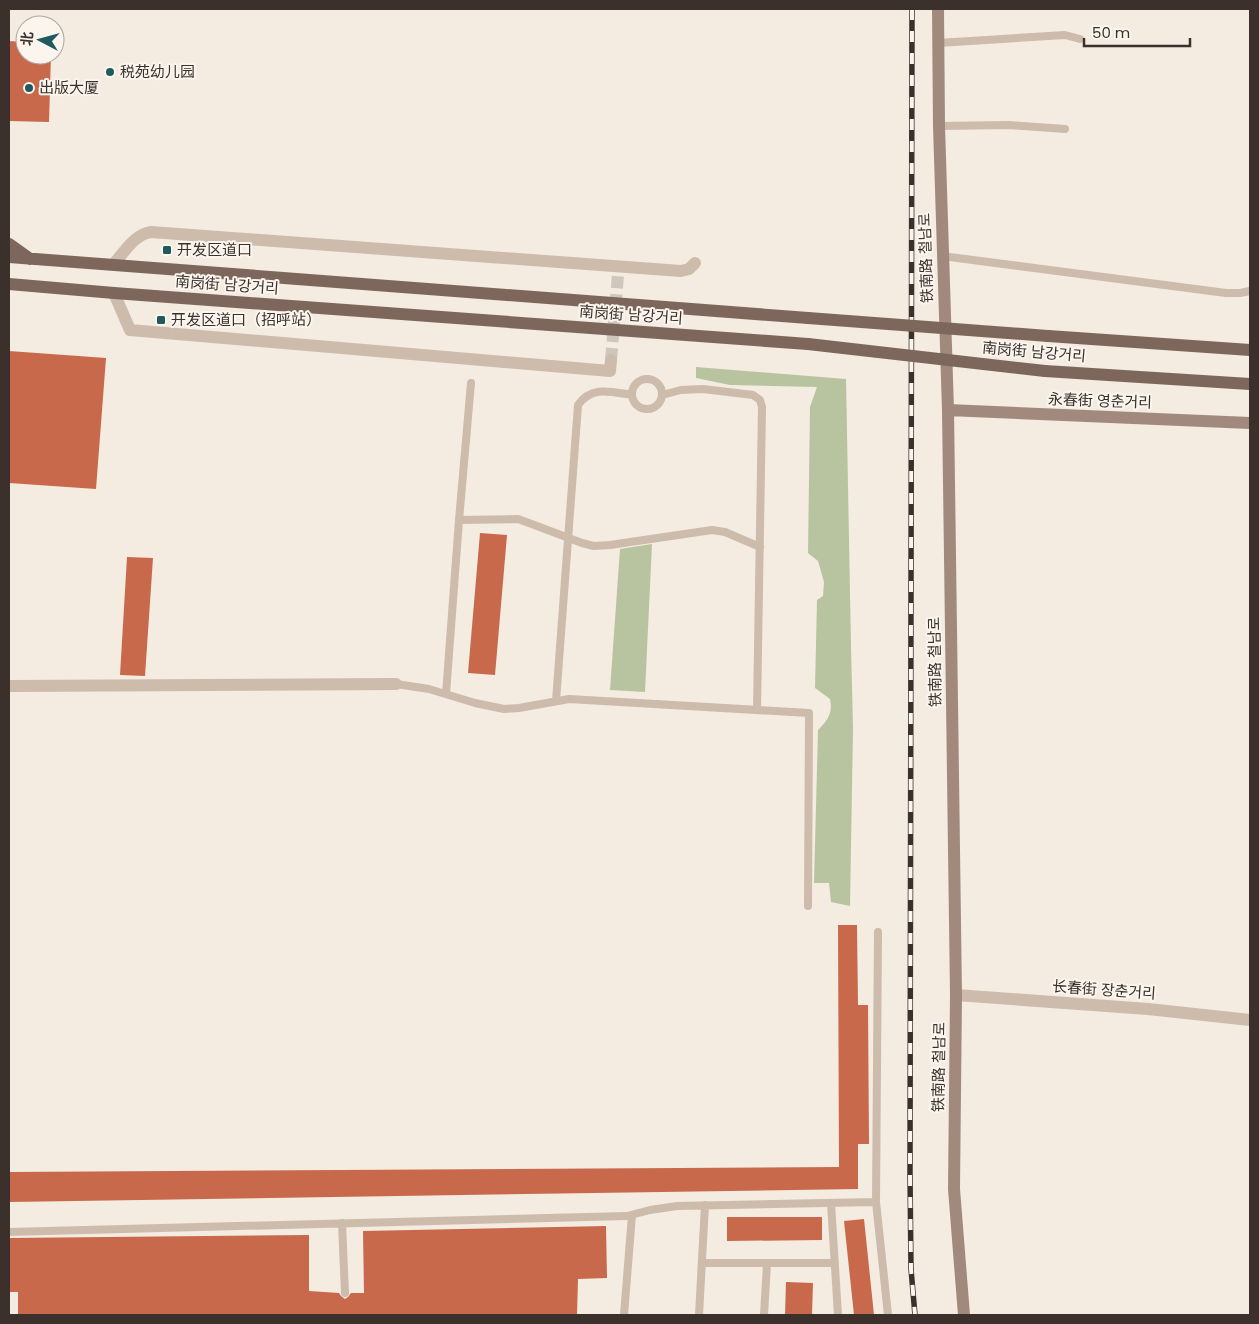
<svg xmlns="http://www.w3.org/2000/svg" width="1259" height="1324" font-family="Poppins,'Noto Sans SC','Noto Sans KR',sans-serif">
<rect width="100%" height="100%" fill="#f4ebe1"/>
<!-- green -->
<path fill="#b8c4a0" d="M696,367L846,379L851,647L853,728L850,906L831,902L829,883H814L818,730C828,720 833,713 830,699L815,688L817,600L823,596L824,582L818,561L808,553L810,407L817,387L730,385L696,378Z
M652,544L645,692L610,690L620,549Z"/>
<!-- building -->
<path fill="#c8694b" d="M9,41L25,42V55H51L49,122L9,121Z
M9,351L106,358L96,489L9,483Z
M480,533L507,535L495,675L468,673Z
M127,557L153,558L145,676L120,675Z
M838,925H857L858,1005H868L869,1144H858V1189L9,1202V1172L839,1167Z
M727,1217H822V1240L727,1241Z
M864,1219L874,1315H854L844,1221Z
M606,1226L607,1278L578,1279L577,1315H18V1292H9V1238L309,1235V1291L339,1293L341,1296L345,1299L348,1297L351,1293H364L363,1231Z
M786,1282L813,1283L812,1315H785Z"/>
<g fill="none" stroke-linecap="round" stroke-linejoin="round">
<!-- street-tunnel -->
<path stroke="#cfc6bd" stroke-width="12" stroke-dasharray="12 6" stroke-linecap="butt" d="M611,360L618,275"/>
<!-- lane -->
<path stroke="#cdbbac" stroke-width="8" d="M938,43L1065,35L1080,39
M939,126L1009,125L1065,129
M942,256L1226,293H1240L1250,291
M632 394a15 15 0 1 1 30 0a15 15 0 1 1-30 0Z
M662,395L681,390L703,389L753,395L760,400L762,407L757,710
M459,520L518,519L529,523L582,543L594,546L610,545L712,530L725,532L760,547
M396,684L429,689L475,703L504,709L519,708L569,699L809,713L808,906
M446,694L459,520L471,383
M556,701L578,405C592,385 611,392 632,395
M878,932L876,1202L888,1315
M831,1203L838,1315
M342,1223L345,1293
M9,1232L627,1216L650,1210L677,1206L876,1202
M702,1263H834
M624,1315L632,1215
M699,1315L705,1205
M764,1315L767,1263"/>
<!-- street -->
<path stroke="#cdbbac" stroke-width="12" d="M114,264C124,252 135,234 151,232L681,271L689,269L695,263
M114,293L130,330L610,371L611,360
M9,686L396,684
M956,995L1148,1009L1250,1020"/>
<!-- secondary -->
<path stroke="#a18a7d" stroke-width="12" d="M938,9L939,126L948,410L956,995L954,1189L964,1315
M948,410L1250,423"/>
<!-- primary -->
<path stroke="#7d675c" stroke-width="12" d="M9,244L30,259
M9,257L808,318
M9,284L114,293L808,344
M1048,336L1250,350
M1045,371L1250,384"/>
<!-- rail casing -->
<g stroke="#3b302b" stroke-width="5.5">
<path id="rail" d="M912,9L910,1175L911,1269L915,1315"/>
</g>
<!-- rail -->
<use href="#rail" stroke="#fbf5ee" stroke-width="4" stroke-dasharray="11" stroke-linecap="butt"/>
<!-- primary-bridge -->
<path stroke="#7d675c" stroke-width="12" d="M808,318L1048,336
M808,344L1045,371"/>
</g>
<!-- markers -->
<g fill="#1f5a5e" stroke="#fbf5ee" stroke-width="2">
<circle cx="110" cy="72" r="5"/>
<circle cx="29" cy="88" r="5"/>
<rect x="162" y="245" width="10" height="10" rx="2.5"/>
<rect x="156" y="315" width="10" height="10" rx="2.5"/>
</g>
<g text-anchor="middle" stroke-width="4" stroke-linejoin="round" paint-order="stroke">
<!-- poi labels -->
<g font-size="15" fill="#3b302b" stroke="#fbf5ee" text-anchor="start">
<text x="120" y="77">税苑幼儿园</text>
<text x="39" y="93">出版大厦</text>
<text x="177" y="255">开发区道口</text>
<text x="171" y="325">开发区道口（招呼站）</text>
</g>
<!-- street labels -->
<g font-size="15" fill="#3b302b" stroke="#fbf5ee">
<text transform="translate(926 258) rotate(-92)" y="5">铁南路 철남로</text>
<text transform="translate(227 285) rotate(4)" y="5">南岗街 남강거리</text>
<text transform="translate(631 315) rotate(4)" y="5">南岗街 남강거리</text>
<text transform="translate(1034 352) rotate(5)" y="5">南岗街 남강거리</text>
<text transform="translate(1100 401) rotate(2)" y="5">永春街 영춘거리</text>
<text transform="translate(935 662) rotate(-91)" y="5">铁南路 철남로</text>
<text transform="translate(1104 990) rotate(4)" y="5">长春街 장춘거리</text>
<text transform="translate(939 1067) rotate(-89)" y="5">铁南路 철남로</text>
</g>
</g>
<!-- border -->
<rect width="1259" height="1324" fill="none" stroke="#3b302b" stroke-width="20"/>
<!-- north arrow -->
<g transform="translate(40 40) rotate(276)"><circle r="24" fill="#fbf5ee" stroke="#aea6a0"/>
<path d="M0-4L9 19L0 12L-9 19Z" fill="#1f5a5e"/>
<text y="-8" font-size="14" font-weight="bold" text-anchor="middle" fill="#3b302b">北</text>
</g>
<!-- scale -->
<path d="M1084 38v8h106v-8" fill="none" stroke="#3b302b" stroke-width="2.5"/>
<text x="1092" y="38" font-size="15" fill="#3b302b" stroke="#fbf5ee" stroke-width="4" paint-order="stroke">50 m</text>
</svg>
